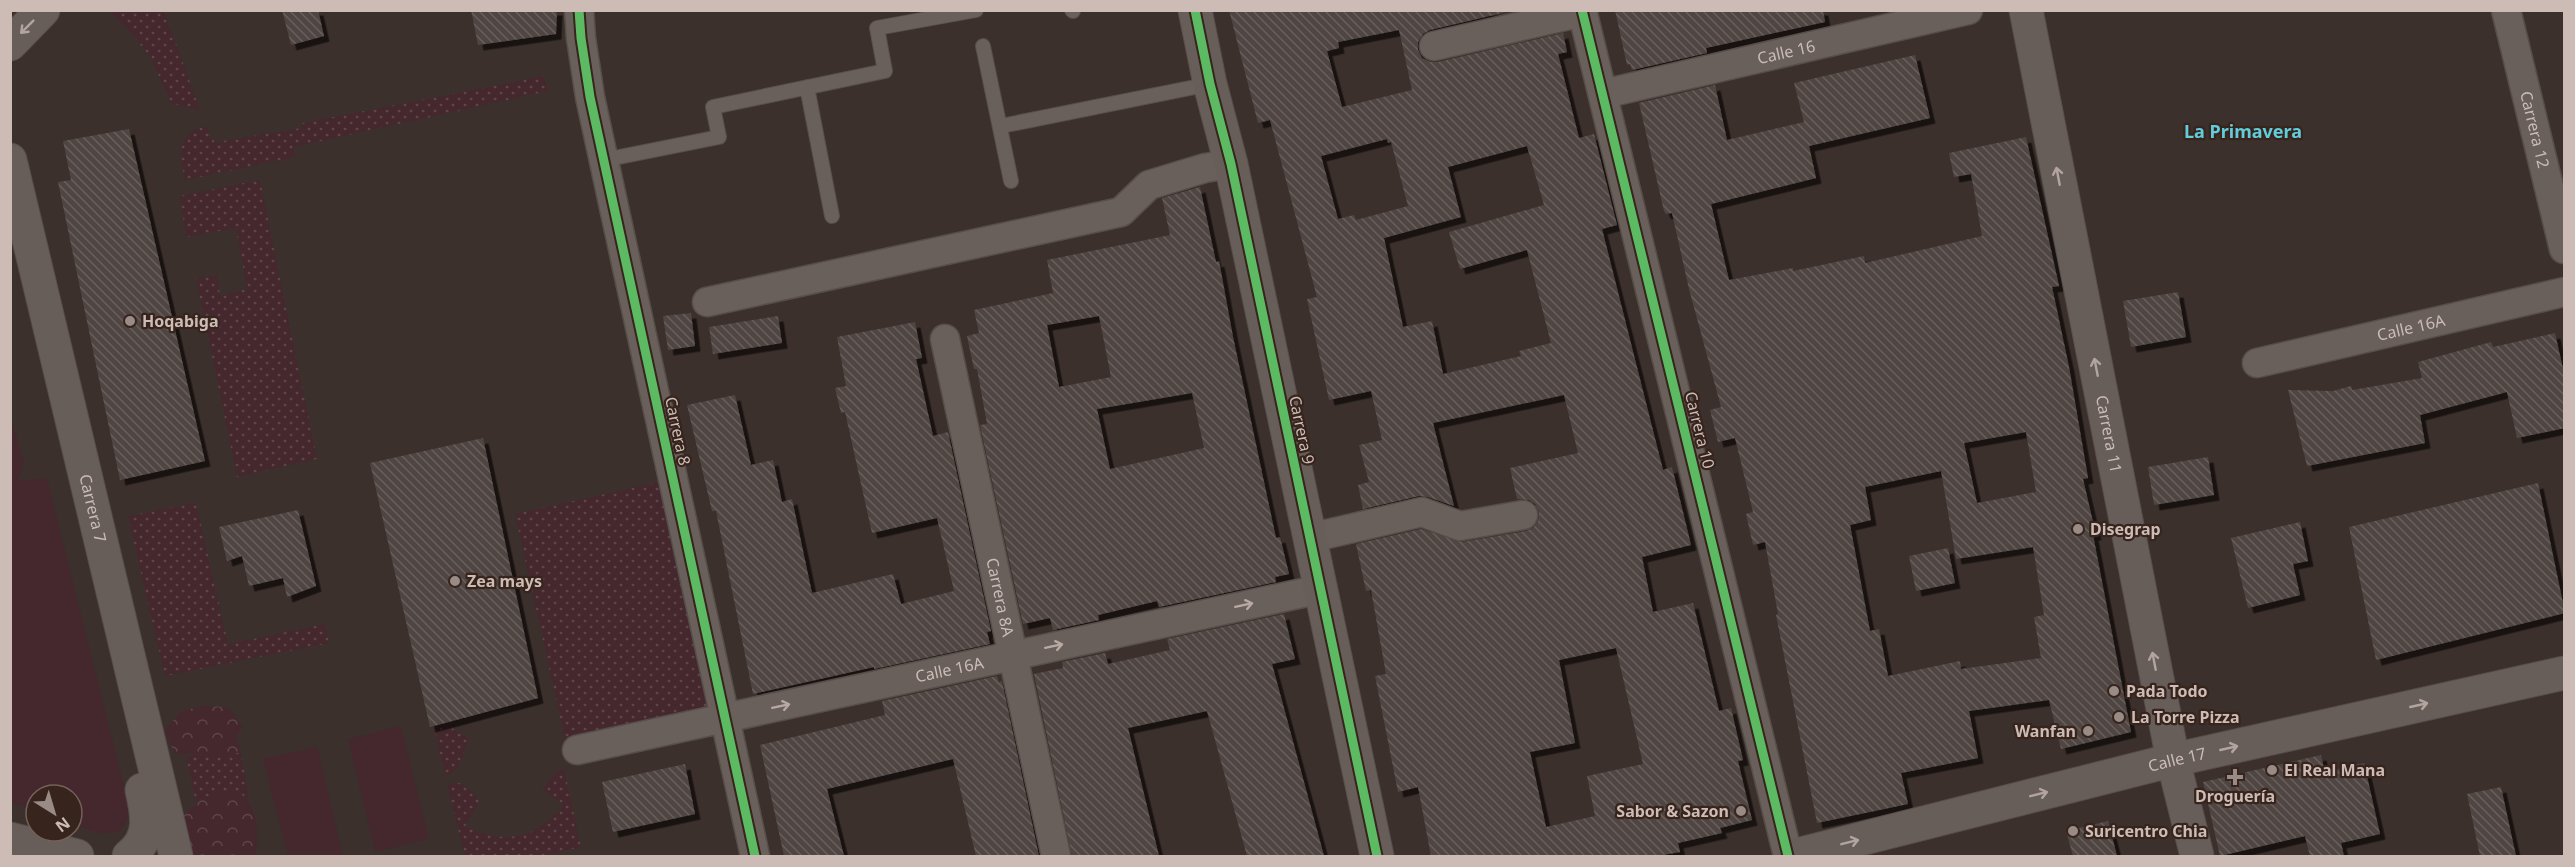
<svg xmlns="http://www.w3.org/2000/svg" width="2575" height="867" font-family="'Noto Sans',sans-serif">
<defs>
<pattern id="grass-dots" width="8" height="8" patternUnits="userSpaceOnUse" patternTransform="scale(1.5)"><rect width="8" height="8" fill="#44282e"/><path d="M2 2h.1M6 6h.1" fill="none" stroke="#5e454a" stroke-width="1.8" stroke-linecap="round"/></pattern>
<pattern id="forest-crowns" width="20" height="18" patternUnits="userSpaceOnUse" patternTransform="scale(1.5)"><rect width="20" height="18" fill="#44282e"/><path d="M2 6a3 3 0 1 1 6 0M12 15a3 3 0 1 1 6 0" fill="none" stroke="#5e454a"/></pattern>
<pattern id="building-back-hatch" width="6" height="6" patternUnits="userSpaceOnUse" patternTransform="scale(1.5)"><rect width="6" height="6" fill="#504542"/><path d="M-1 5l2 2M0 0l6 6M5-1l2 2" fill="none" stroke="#685e5b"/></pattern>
<filter id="shadow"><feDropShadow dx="5.5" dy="5.5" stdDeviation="0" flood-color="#0009"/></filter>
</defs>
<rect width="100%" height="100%" fill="#3b302b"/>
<!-- grass -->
<path fill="url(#grass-dots)" d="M110,11H164L200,110L171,103L152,60L131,32Z
M544,76L548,91L294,147L295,157L185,180C180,153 175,136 206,126L211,139L217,142L301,128L303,123Z
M260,180L317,459L237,477L196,278L217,275L220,296L247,289L236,228L186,237L180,196Z
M673,479L724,718L568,753L515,514Z
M196,503L228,644L325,624L329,643L165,676L128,516Z
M443,722L469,739C463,752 462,773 445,775L434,726Z
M241,752L249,799C231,787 214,794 196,802L186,757C203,750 222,758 241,752Z
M564,769L581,847L541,856H465L447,785C463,777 470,792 480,801L465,826C504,845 536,840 564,805L542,790L556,772Z"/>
<!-- forest -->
<path fill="url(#forest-crowns)" d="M204,705L229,708L243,726L236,737L241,752C226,757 214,755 198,754C189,753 185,756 175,753L164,732L180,712Z
M238,792C260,808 258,832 256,856H189L182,818C200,797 211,793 238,792Z"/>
<!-- pitch -->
<path fill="#44282e" d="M10,416L24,462L18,481L47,478L129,806C128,846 97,833 72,824V795H36V811L11,802Z
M401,726L429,839L375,852L348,739Z
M317,747L343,856H288L263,759Z"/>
<!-- building -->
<path fill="url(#building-back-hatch)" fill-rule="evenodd" filter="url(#shadow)" d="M282,10H318L324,36L291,45Z
M471,10H557L556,34L478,45Z
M1229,10H1515L1430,30L1423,34L1418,42V50L1422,58L1430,62H1438L1563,33L1567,52L1558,54L1579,138L1594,134L1617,225L1602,229L1663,470L1672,467L1691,545L1642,557L1653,612L1693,603L1719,711L1731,708L1743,760L1738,761L1752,820L1720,828L1722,833L1678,843L1680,852L1657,856H1431L1418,787L1398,792L1375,676L1386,674L1371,590L1366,591L1356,544L1421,529L1462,542L1526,531L1533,528L1538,521L1539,512L1535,504L1529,500L1517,499L1510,468L1578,453L1564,395L1433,423L1454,506L1428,497L1419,496L1363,509L1358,485L1369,482L1359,445L1382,440L1371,391L1329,400L1307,299L1317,297L1270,120L1258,123ZM1399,30L1412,90L1342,107L1327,51L1339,48L1338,42ZM1387,139L1388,143L1391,142L1408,206L1356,220L1354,215L1338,219L1321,156ZM1527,146L1544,205L1449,232L1460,269L1527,250L1551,343L1519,351L1521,356L1443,374L1432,321L1403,327L1384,238L1461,217L1448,167ZM1616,648L1643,764L1587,776L1595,816L1546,827L1530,752L1575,743L1559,660Z
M1615,10H1823L1825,22L1706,48L1707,53L1632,70L1630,64L1627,65Z
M1915,55L1930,118L1809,146L1816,178L1711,204L1729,280L1793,268V271L1864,256L1865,263L1982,236L1971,174L1954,177L1949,153L2026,137L2059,286L2052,287L2069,367L2088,478L2083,479L2096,535H2093L2131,732L2061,749L2049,700L1969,711L1978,758L1901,773L1908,804L1817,823L1776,615L1778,614L1765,542L1753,545L1746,514L1753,512L1735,438L1718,442L1710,410L1721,407L1689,289L1672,213L1666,214L1664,211L1639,103L1715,85L1727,140L1804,122L1794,83ZM2026,432L2036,492L1977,503L1964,443ZM1941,471L1956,559L2033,547L2044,615L2034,617L2041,658L1961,669L1960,661L1888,676L1879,629L1870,631L1850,525L1871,520L1865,487Z
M129,129L205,461L120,480L58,182L71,180L63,141Z
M1200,187L1216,262L1219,261L1233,337L1276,538L1280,537L1289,574L1275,577L1276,582L1159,607L1157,601L1098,615L1099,620L1053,630L1050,618L1023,624L980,425L987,424L977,369H974L967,336L979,333L974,310L1053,293L1047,260L1170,235L1162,198ZM1099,316L1111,377L1059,387L1047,325ZM1192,393L1204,448L1110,469L1097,409Z
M2178,292L2186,337L2131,347L2123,301Z
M691,313L695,346L668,350L663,316Z
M778,316L782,343L713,354L709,327Z
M915,322L922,358L916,359L933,436L948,432L991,631L987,632L990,644L874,669V667L753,694L716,511H712L687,405L735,395L751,465L773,460L782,502L792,499L812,593L893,574L901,604L954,591L937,518L872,533L845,412L841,413L835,388L846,386L837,337Z
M2555,333L2565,378V428L2517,438L2507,392L2420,415L2425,443L2307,466L2288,390L2333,391L2351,386L2352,390L2422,378L2418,362L2491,342L2493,347Z
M483,438L538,698L430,727L370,463Z
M2208,457L2214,495L2154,505L2148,467Z
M2538,483L2565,613L2376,660L2349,527Z
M298,510L316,586L287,597L283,578L249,586L242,556L227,561L219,527Z
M2300,522L2308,561L2293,564L2300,595L2248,608L2231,538Z
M1948,548L1955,583L1916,591L1909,556Z
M1284,614L1295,659L1272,664L1324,856H1247L1207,711L1128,728L1159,856H1072L1034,674L1063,668L1062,662L1105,653L1108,664L1170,650L1167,639Z
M997,676L999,682L1002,681L1039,856H976L953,759L827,789L844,856H784L760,745L885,715L882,701Z
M2321,755L2325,772L2364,763L2380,834L2341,843L2344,856H2310L2305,836L2220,856L2203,782Z
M685,764L695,814L613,832L602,782Z
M2501,787L2516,856H2480L2467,794Z
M2108,821L2117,856H2073L2066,831Z"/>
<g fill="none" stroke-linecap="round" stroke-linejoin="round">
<!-- lane casing -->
<g stroke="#574e49" stroke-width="16">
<path id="lane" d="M1072,10L1073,11
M983,46L1011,181
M807,87L832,216
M1001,126L1210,84
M604,160L719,137L713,107L885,71L877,28L976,10"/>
</g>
<!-- street casing -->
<g stroke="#574e49" stroke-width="31">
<g id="street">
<path d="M579,10L581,38L590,97L755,856"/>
<path d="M1582,10L1788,856"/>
<path id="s1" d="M2506,10L2564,249"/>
<path d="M1434,46L1583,12"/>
<path id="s2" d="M1603,94L1968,10"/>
<path d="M707,302L1121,212L1149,185L1205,168L1231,164"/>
<path id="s3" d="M945,339L1056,856"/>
<path id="s4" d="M2257,363L2564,292"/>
<path d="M1310,538L1422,512L1460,526L1523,515"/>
<path id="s5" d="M577,750L1321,589"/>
</g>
</g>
<!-- secondary casing -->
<g stroke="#584d49" stroke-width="35">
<g id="secondary">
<path d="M1195,10L1210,84L1231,164L1377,856"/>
<path id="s6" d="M2026,10L2173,760L2197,856"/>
<path d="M10,44L43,10"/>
<path id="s7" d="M10,160L176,856"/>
<path d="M10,839L77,856"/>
<path d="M129,856C152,839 148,816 142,790"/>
<path id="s8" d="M1793,856L2173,760L2564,673"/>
</g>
</g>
<!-- lane -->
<use href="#lane" stroke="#69605c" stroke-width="14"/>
<!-- street -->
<use href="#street" stroke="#69605c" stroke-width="28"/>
<!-- secondary -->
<use href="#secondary" stroke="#675e5a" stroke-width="33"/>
<!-- cycleway casing -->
<g stroke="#37241d" stroke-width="13">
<path id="cycleway" d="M579,10L581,38L590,97L755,856
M1195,10L1210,84L1231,164L1377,856
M1582,10L1788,856"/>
</g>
<!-- cycleway -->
<use href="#cycleway" stroke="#5cba63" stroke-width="9"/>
</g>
<!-- one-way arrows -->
<defs><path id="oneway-shaft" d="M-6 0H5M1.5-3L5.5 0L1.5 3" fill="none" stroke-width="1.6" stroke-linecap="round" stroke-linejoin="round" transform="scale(1.5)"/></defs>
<g stroke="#b3a49e">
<use href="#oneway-shaft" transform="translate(27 27) rotate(135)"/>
<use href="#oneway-shaft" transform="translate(2058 176) rotate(-101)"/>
<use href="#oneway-shaft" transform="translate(2096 367) rotate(-101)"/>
<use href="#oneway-shaft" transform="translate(2154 661) rotate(-101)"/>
<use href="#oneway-shaft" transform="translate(2419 705) rotate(-13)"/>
<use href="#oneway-shaft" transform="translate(2229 748) rotate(-13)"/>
<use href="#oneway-shaft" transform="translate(2039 794) rotate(-14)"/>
<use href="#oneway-shaft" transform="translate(1850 842) rotate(-14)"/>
</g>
<g stroke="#b8aaa3">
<use href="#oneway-shaft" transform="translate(1244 605) rotate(-12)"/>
<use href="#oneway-shaft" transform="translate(1054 646) rotate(-12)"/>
<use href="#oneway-shaft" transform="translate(781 706) rotate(-12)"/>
</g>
<!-- markers -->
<g fill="#998b85" stroke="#37241d" stroke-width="2">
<circle cx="130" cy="321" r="6"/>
<circle cx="2078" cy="529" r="6"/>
<circle cx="455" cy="581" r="6"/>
<circle cx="2114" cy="691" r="6"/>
<circle cx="2119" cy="717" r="6"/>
<circle cx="2088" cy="731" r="6"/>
<circle cx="2272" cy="770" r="6"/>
<path d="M2232 768h6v6h6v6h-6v6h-6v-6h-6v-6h6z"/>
<circle cx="1741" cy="811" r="6"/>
<circle cx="2073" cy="831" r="6"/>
</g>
<g text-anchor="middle" stroke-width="4.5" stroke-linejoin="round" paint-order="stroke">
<!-- street labels -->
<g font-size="16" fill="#ccbcb5" stroke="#37241d">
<text dy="6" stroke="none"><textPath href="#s2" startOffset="188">Calle 16</textPath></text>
<text dy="6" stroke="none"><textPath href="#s1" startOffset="123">Carrera 12</textPath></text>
<text dy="6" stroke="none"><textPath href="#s4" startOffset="158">Calle 16A</textPath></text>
<text transform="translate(1302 430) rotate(78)" y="6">Carrera 9</text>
<text transform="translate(1700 430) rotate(76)" y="6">Carrera 10</text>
<text transform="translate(678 431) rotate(78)" y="6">Carrera 8</text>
<text dy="6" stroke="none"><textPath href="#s6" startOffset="432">Carrera 11</textPath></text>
<text dy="6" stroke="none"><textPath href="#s7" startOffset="358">Carrera 7</textPath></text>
<text dy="6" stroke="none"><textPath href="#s3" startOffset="264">Carrera 8A</textPath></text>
<text dy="6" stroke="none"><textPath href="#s5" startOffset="381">Calle 16A</textPath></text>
<text dy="6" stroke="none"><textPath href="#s8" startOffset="396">Calle 17</textPath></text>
</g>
<!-- poi labels -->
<g font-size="16" font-weight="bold" fill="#ccbcb5" stroke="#37241d" text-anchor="start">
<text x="142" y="327">Hoqabiga</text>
<text x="2090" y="535">Disegrap</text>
<text x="467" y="587">Zea mays</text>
<text x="2126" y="697">Pada Todo</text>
<text x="2131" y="723">La Torre Pizza</text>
<text x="2076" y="737" text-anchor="end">Wanfan</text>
<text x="2284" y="776">El Real Mana</text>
<text x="2235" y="802" text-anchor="middle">Droguería</text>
<text x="1729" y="817" text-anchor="end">Sabor &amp; Sazon</text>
<text x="2085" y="837">Suricentro Chia</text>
</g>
<!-- neighbourhood labels -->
<g font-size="18" font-weight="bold" fill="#61ccdb" stroke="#37241d">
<text x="2243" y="138">La Primavera</text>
</g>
</g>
<!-- border -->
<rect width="2575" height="867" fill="none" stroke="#ccbcb5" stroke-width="24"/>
<!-- north arrow -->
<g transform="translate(54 813) rotate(143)"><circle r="28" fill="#37241d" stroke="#73615a" stroke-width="1.5"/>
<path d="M0-4.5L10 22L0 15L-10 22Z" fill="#998b85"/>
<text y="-9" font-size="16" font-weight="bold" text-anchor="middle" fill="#ccbcb5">N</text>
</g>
</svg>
